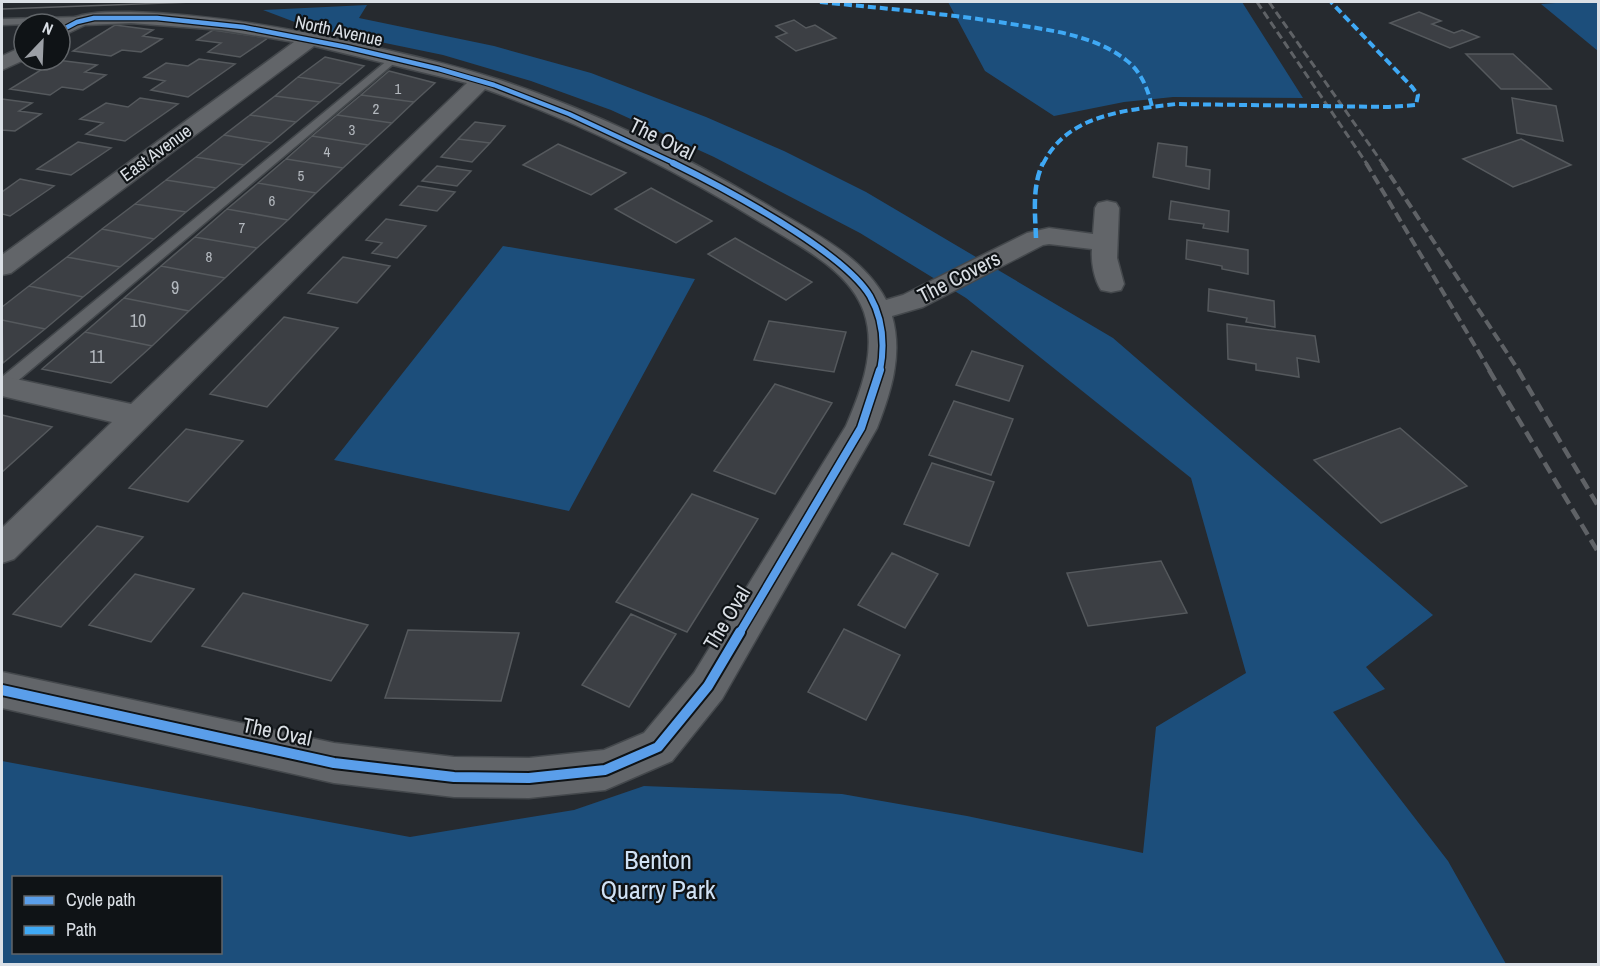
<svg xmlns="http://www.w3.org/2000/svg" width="1600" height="966" font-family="'Archivo Narrow',sans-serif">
<rect width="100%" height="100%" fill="#262a2f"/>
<!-- green -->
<path fill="#1c4e7b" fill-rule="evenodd" d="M948,2H1242L1303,98L1173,97L1124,102L1054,116L985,71Z
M1570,2H1598V51L1541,4Z
M367,5L359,18L494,46L591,73L706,117L784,151L866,192L1113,338L1433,615L1366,667L1385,689L1333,712L1448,861L1506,964H2V761L410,837L574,810L644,786L842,794L967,816L1143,853L1156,727L1246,673L1191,478L966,298L860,233L714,157L611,110L531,81L443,55L308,27L263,10ZM14,878H220V952H14Z
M503,246L695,279L569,511L334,460Z"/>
<!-- building -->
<path fill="#3c3f44" stroke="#55595d" stroke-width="1.5" d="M1419,12L1441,21L1432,24L1454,33L1462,30L1479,37L1450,48L1390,23Z
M794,20L806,28L815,25L836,38L796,51L776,37L787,33L776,26Z
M115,25L153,30L143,36L162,39L141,52L122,50L111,56L73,51Z
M213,30L268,38L240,57L208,52L221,43L197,40Z
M1466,54H1513L1551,89H1501Z
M325,57L364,66L342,84L298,77Z
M199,59L235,64L188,97L151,90L165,81L144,77L166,63L188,66Z
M57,60L97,65L85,72L106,75L83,90L62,87L50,95L10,89Z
M389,71L435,83L414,102L361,95Z
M298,77L342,84L320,102L275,96Z
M361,95L414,102L392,123L337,115Z
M275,96L320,102L296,122L250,115Z
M140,98L178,104L125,141L86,134L103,123L80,119L106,103L128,107Z
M1512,98L1556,106L1563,141L1517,133Z
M2,99L32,103L19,111L41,114L15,131L2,130Z
M250,115L296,122L271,143L224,135Z
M337,115L392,123L368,145L312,136Z
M475,122L505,126L490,143L458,139Z
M224,135L271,143L244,165L196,157Z
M312,136L368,145L343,168L286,159Z
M458,139L490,143L472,162L441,157Z
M1521,139L1571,165L1513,187L1463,159Z
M78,142L111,148L71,175L37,169Z
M1158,143L1187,147L1186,166L1210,170L1209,189L1153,177Z
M558,144L626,173L591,195L523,165Z
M196,157L244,165L216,188L166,180Z
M286,159L343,168L316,193L258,183Z
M437,166L471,171L457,186L422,181Z
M20,179L54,186L10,216L2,214V192Z
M166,180L216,188L186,212L135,204Z
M258,183L316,193L288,220L227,209Z
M418,186L455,192L437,211L400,205Z
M651,188L712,221L676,243L615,209Z
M1171,201L1229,211L1228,232L1203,228L1204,224L1169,219Z
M135,204L186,212L154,239L102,229Z
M227,209L288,220L257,248L195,237Z
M386,219L426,226L397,258L372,253L382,243L366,240Z
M102,229L154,239L120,267L67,257Z
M195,237L257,248L225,278L161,266Z
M735,238L812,282L786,300L708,254Z
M1187,240L1248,250V274L1222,269V266L1186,259Z
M67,257L120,267L83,297L29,286Z
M343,257L390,266L357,303L308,293Z
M161,266L225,278L189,311L124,298Z
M29,286L83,297L45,329L2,320V307Z
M1209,289L1274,301L1275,327L1246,322L1247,318L1208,311Z
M124,298L189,311L152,346L85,332Z
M284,317L338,328L267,407L210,394Z
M2,320L45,329L3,363Z
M769,321L846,332L834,372L754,360Z
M1227,324L1315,336L1319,362L1297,358L1299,377L1256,370V364L1228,359Z
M85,332L152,346L111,383L42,369Z
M972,351L1023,366L1009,401L956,385Z
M775,384L832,403L775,494L714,471Z
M954,401L1013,419L991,475L929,455Z
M2,415L52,427L2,472Z
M1400,428L1467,486L1381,523L1314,460Z
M186,429L243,441L188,502L129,488Z
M932,463L994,482L969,546L904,524Z
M692,494L758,519L687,632L616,602Z
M97,526L143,537L61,627L13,614Z
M892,553L938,574L905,628L858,605Z
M1161,561L1187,613L1088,626L1067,573Z
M135,574L194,589L151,642L89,625Z
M243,593L368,625L331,681L202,646Z
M631,614L676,634L629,707L582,685Z
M844,629L900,655L866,720L808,692Z
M408,630L519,633L501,701L385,698Z"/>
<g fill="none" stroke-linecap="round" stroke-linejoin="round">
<!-- lane casing -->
<g stroke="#44484c" stroke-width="3">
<path id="lane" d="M80,17L85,20L84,22L2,25V19Z
M394,55L398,56V60L8,389L2,391V377Z"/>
</g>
<!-- street casing -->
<g stroke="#44484c" stroke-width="3">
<path id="street" d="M131,12C206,14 278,26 351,42C401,53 451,64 500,80C596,112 688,157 774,209C814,233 864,257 886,300L903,295L1027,233L1049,228L1093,234L1095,208L1098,203L1107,201L1116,203L1119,208L1117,258L1124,284L1121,290L1111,292L1101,290C1094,279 1091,262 1092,249L1049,244L1043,245L923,307L892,316C903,355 891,392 877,428L722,699L672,761L605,790L529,798L454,797L334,783L2,708V672L334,743L454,757L529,758L604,750L644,733L694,673L846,426C861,391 877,350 864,312C850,271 801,247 767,226C678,171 584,124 485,89L14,559L2,563V528L112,422L2,396V376L131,404L467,83L314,46L11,273L2,275V255L294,42L222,30L131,23L85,25L60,37L59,24C81,11 106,12 131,12Z
M24,46V60L2,70V56Z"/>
</g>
<!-- lane -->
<use href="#lane" fill="#626569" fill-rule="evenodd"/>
<!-- street -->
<use href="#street" fill="#626569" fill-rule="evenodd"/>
<!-- tram -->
<path stroke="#5f6266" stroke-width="1.5" d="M2,9L193,2"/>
<!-- rail-far2 -->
<path stroke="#5f6266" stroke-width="3" stroke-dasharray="8 4" stroke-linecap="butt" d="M1257,2L1367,164
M1269,2L1383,164"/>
<!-- rail-far1 -->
<path stroke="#5f6266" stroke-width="4" stroke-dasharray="10 4.5" stroke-linecap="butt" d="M1366,163L1490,371
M1382,163L1519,371"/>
<!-- rail -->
<path stroke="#5f6266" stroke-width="4.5" stroke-dasharray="12 6" stroke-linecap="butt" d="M1489,370L1598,552
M1518,370L1598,506"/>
<!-- quiet-far1 -->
<path stroke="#3fa9f5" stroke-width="4" stroke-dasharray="8 4" stroke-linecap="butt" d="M820,2C880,8 939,13 999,22C1040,29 1092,33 1126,60C1141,71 1148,89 1152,107
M1043,164C1067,114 1127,110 1176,104L1389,107L1416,105L1418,95L1412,87L1331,2"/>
<!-- quiet -->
<path stroke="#3fa9f5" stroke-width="4.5" stroke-dasharray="10 4.5" stroke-linecap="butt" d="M1036,238C1035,212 1032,186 1043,163"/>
<!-- cycleway-far3 casing -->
<g stroke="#0f1316" stroke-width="7">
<path id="cycleway-far3" d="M60,31L77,22L94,18H157L243,27L346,47L439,69L494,85L569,114L676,164"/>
</g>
<!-- cycleway-far2 casing -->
<g stroke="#0f1316" stroke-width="9">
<path id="cycleway-far2" d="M673,163C722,187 843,251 870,296C883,319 885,345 880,371"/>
</g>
<!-- cycleway-far1 casing -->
<g stroke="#0f1316" stroke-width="11">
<path id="cycleway-far1" d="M739,634L861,428L880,370"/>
</g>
<!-- cycleway casing -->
<g stroke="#0f1316" stroke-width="14">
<path id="cycleway" d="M2,690L334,763L454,777L529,778L605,770L658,747L708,686L740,632"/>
</g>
<!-- cycleway-far3 -->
<use href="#cycleway-far3" stroke="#5a9eea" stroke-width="4.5"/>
<!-- cycleway-far2 -->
<use href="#cycleway-far2" stroke="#5a9eea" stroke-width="6"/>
<!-- cycleway-far1 -->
<use href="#cycleway-far1" stroke="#5a9eea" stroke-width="8"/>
<!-- cycleway -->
<use href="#cycleway" stroke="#5a9eea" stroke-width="10"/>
</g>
<g text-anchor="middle" stroke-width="4.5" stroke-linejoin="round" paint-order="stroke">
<!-- far-number labels -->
<g font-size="15" fill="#b3b8be">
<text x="398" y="94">1</text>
<text x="376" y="114">2</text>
<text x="352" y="135">3</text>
<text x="327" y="157">4</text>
<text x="301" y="181">5</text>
<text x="272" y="206">6</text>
<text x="242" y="233">7</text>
<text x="209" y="262">8</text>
</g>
<!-- far-street labels -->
<g font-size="18" fill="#dbe0e6" stroke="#0f1316">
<text transform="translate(339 31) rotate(12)" y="6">North Avenue</text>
<text transform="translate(156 153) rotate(-36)" y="6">East Avenue</text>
</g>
<!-- number labels -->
<g font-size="18" fill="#b3b8be">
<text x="175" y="294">9</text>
<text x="138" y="327">10</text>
<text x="97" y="363">11</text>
</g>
<!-- street labels -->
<g font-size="21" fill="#dbe0e6" stroke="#0f1316">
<text transform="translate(662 139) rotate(26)" y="7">The Oval</text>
<text transform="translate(959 277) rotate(-27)" y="7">The Covers</text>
<text transform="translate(727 618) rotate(-59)" y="7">The Oval</text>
<text transform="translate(277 732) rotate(12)" y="7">The Oval</text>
</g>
<!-- near-park labels -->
<g font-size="26" fill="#d0e2f5" stroke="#0f1316">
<text x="658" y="869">Benton<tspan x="658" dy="30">Quarry Park</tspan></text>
</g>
</g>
<!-- border -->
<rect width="1600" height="966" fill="none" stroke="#dbe0e6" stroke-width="6"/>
<!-- legend -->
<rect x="12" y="876" width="210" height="78" fill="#0f1316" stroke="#616569" stroke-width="1.5"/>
<rect x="24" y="896" width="30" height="9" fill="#5a9eea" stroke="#616569" stroke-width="1.5"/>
<text x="66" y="906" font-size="18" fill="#dbe0e6">Cycle path</text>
<rect x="24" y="926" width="30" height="9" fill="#3fa9f5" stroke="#616569" stroke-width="1.5"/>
<text x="66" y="936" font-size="18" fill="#dbe0e6">Path</text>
<!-- north arrow -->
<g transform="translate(42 42) rotate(23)"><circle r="28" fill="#0f1316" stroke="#616569" stroke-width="1.5"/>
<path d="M0-4.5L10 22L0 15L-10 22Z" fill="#9ca0a6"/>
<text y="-9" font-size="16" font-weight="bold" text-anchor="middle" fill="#dbe0e6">N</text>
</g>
</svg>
